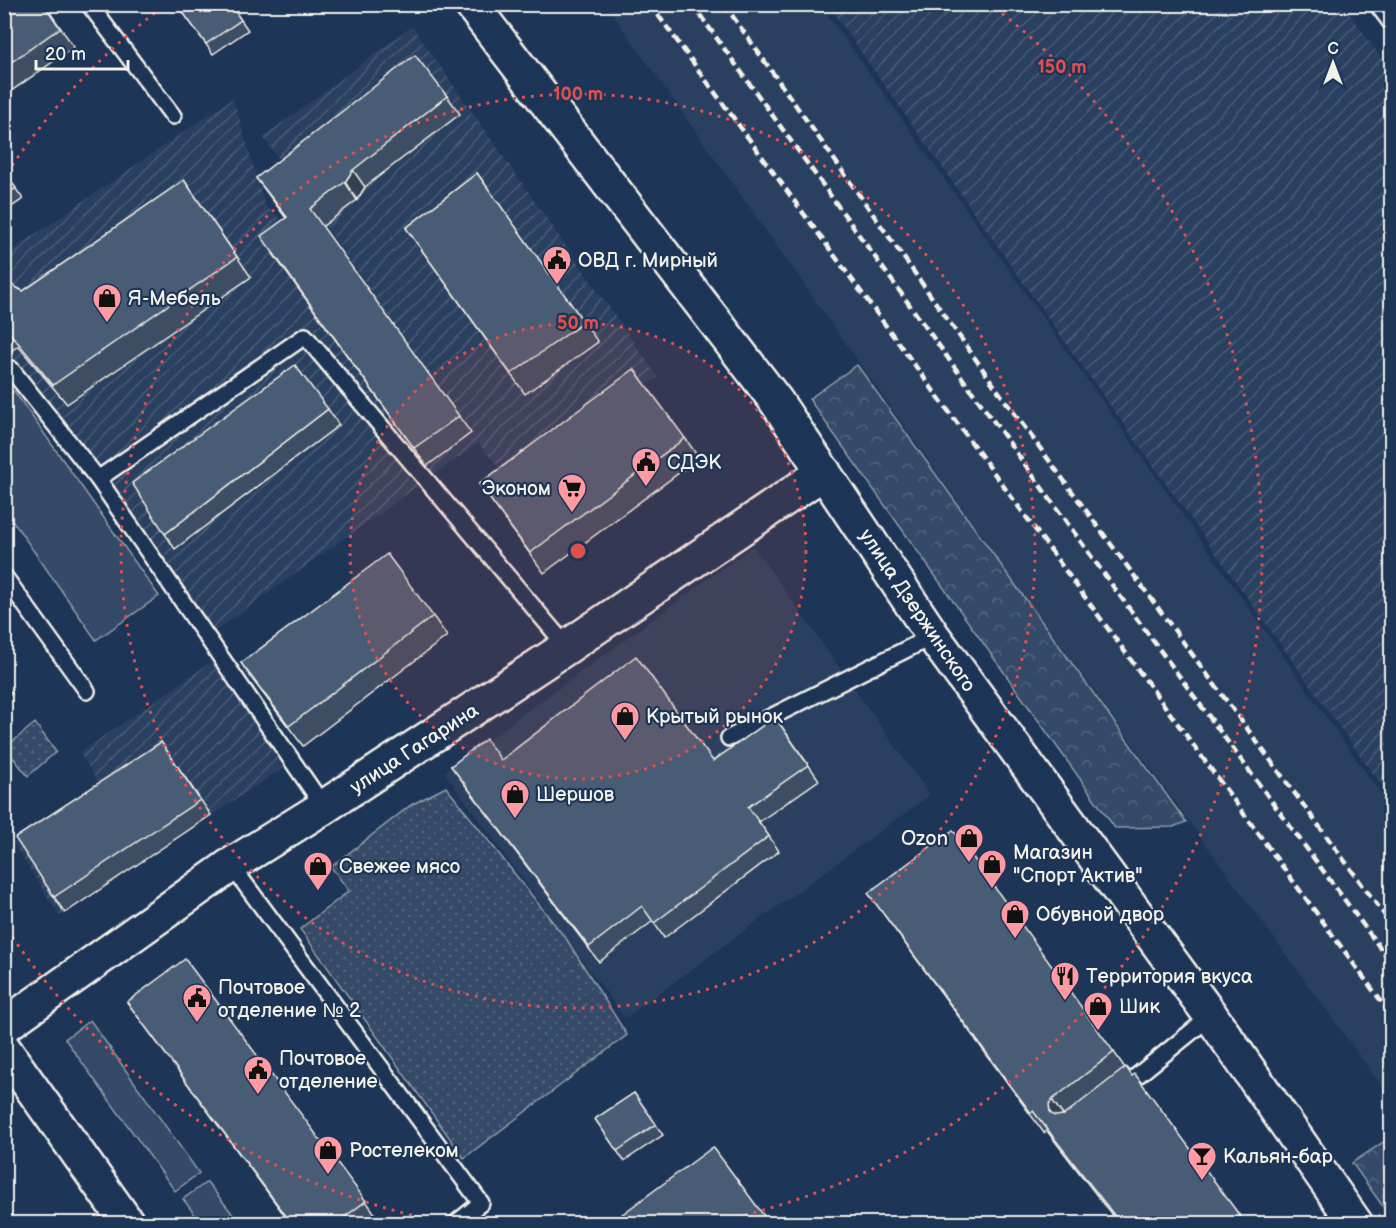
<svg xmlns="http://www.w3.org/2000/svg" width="1396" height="1228" font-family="'Balsamiq Sans',sans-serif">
<defs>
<pattern id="industrial-furrows" width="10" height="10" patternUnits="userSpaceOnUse" patternTransform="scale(1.5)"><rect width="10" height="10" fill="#2a4060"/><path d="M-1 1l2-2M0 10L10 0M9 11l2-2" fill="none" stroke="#4a5c77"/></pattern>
<pattern id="forest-crowns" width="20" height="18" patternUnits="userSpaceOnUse" patternTransform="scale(1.5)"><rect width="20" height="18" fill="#354a67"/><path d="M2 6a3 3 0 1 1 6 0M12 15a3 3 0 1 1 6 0" fill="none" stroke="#53657d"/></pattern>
<pattern id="park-dots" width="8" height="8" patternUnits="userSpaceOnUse" patternTransform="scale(1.5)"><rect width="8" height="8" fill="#354a67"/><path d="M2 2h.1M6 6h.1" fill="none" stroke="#53657d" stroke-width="1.8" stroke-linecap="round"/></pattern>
</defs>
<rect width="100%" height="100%" fill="#1d3557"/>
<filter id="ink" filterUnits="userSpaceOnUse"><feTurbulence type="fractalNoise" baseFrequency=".0167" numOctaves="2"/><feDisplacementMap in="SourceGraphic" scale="12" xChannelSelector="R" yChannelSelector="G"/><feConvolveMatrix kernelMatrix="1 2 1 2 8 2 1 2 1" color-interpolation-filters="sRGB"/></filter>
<g filter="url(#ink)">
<!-- built -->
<path fill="#2a4060" d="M606,5H821L1391,808V1099L1006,570Z
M753,546L930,795L625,1018L444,772Z"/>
<!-- industrial -->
<path fill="url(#industrial-furrows)" d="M828,5H1344L1391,72V799L1087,373Z
M412,26L658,377L512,483L478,443L203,640L98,479L10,369L5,374V255L233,98L265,205L304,241L334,242L376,298L263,137Z
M215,659L286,766L60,916L13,843L102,788L79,753Z"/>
<!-- green -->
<path fill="#354a67" stroke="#949ea8" stroke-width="1.5" d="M14,391L159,596L96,640L5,510V397Z
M90,1020L199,1173L175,1191L65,1039Z
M207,1182L240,1223H201L183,1199Z"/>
<!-- forest -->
<path fill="url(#forest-crowns)" stroke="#949ea8" stroke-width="1.5" d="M857,365L1186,822L1173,827L1115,828L809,399Z
M1391,1137V1218L1352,1163Z"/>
<!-- park -->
<path fill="url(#park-dots)" stroke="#949ea8" stroke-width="1.5" d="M35,723L56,752L28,776L5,748Z
M446,787L567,940L627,1035L464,1158L300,929L349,891L331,867L411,805Z"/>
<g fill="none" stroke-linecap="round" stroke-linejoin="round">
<!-- lane casing -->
<g stroke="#f4f1e8" stroke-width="20">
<path id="lane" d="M89,4L173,116
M1377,4L1392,24
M11,369L98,479L324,807
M98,479L305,336L567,647
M4,576L87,691
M729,738L933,636
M231,865L481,1203L455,1224
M1122,1088L1211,1016"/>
</g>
<!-- secondary casing -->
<g stroke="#f4f1e8" stroke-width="38">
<path id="secondary" d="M471,4L776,401L933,636L1211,1016L1356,1224
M4,1026L231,865L324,807L567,647L824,472
M4,1049L128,1224"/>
</g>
<!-- lane -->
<use href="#lane" stroke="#1d3557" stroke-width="15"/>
<!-- secondary -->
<use href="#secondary" stroke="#1d3557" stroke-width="33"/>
<!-- rail -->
<path stroke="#f4f1e8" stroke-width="4.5" stroke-dasharray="9 4.5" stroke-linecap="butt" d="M650,4L1392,1016
M692,4L1120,596L1392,964
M724,4L1006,402L1392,925"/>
</g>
<!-- wall -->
<path fill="#3e4e64" stroke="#f4f1e8" stroke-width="1.5" d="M4,4H44L74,47L4,96Z
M177,4H230L248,30L213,54Z
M447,96L460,114L365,187L357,200L322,227L471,433L427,466L273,254L286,218L256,178Z
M4,172L23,199L4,212Z
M477,173L598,342L525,394L406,228Z
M184,180L251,277L67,404L18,346L4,356V281L23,291Z
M328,409L339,425L175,549L165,534Z
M685,438L699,458L544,573L479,484Z
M433,616L447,636L303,746L255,683L241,663Z
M4,683L12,694L4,699Z
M775,717L819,780L759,822L779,851L664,938L653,921L599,962L451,766L501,760L713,761Z
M161,742L211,815L65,913L54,897Z
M868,893L1114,1052L1125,1068L1246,1224H1119L1047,1131L1044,1133Z
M127,1002L366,1201L380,1221L376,1224H291Z
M634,1093L663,1135L624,1161L595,1119Z"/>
<!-- shaded-wall -->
<path fill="#324051" stroke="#f4f1e8" stroke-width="1.5" d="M353,170L365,187L357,200L345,182Z
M1052,1100L1066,1119L1063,1124L1050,1113L1049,1104Z"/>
<!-- building -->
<path fill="#485b74" stroke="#f4f1e8" stroke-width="1.5" d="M4,4H44L60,28L4,67Z
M177,4H230L241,20L206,44Z
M415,55L447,96L353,170L345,182L310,209L459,416L414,448L261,236L287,217L256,178Z
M4,172L16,188L4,196Z
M477,173L584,322L511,374L406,228Z
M184,180L237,257L53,385L4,326V281L23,291Z
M295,365L328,409L165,534L132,483Z
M634,369L685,438L530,553L479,484Z
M387,554L433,616L289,726L241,663Z
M636,656L713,761L775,717L808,765L748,807L769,836L654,923L642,906L589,947L451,766L486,739L501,760Z
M161,742L200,800L54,897L15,838Z
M953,830L1114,1052L1052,1100L1049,1104L1050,1113L1055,1116L1064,1115L1126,1067L1132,1076L1135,1074L1246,1224H1121L1033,1111L1031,1113L868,893Z
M185,959L366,1201L335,1224H292L127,1002Z
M634,1093L656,1124L617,1151L595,1119Z
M713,1147L770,1224H609Z"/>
</g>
<!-- distance rings -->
<circle cx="578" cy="551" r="228" fill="#dc504e" fill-opacity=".12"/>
<g fill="none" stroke="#dc504e" stroke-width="3" stroke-dasharray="3 6">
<circle cx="578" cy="551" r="228"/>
<circle cx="578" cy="551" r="457"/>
<path d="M447 1223A685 685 0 0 1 7 929M7 173A685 685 0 0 1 161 8M995 8A685 685 0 0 1 709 1223"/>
</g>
<!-- icons -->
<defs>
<g id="civic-pin" transform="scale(1.5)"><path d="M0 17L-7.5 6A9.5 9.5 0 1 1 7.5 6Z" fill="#ff9aa2" stroke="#1d3557"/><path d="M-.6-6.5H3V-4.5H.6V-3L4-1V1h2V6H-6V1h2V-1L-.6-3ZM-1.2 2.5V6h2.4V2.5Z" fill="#111"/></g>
<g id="shop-pin" transform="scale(1.5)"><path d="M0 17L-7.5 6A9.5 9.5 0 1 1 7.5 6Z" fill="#ff9aa2" stroke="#1d3557"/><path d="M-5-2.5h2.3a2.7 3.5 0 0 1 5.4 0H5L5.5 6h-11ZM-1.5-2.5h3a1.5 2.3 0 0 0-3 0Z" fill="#111"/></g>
<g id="supermarket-pin" transform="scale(1.5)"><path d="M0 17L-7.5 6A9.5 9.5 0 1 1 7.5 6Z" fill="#ff9aa2" stroke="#1d3557"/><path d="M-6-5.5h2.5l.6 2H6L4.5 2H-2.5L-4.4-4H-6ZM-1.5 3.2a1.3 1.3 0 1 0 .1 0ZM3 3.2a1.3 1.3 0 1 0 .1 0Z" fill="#111"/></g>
<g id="restaurant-pin" transform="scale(1.5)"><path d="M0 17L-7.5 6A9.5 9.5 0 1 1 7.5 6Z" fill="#ff9aa2" stroke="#1d3557"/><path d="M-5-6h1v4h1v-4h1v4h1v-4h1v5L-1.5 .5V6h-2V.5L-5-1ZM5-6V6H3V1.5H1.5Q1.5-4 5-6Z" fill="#111"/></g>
<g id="bar-pin" transform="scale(1.5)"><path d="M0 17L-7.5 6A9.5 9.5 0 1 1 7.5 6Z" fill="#ff9aa2" stroke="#1d3557"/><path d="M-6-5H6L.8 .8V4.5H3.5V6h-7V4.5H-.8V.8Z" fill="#111"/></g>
</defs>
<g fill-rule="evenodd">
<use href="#civic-pin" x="557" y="260"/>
<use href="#shop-pin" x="107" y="298"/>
<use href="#civic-pin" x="646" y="462"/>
<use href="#supermarket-pin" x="572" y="488"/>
<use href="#shop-pin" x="625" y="716"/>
<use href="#shop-pin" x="515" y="794"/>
<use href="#shop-pin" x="969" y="838"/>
<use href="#shop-pin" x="992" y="864"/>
<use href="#shop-pin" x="318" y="866"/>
<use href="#shop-pin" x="1015" y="914"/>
<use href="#restaurant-pin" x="1065" y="976"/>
<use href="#civic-pin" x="197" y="998"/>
<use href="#shop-pin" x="1098" y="1006"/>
<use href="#civic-pin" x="258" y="1070"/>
<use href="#shop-pin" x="328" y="1150"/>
<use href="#bar-pin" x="1202" y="1156"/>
</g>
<g text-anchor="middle" stroke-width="4.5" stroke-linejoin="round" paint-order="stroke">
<!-- poi labels -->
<g font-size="20" fill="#f4f1e8" stroke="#1d3557" text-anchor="start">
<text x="578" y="267">ОВД г. Мирный</text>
<text x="128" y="305">Я-Мебель</text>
<text x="667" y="469">СДЭК</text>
<text x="551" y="495" text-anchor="end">Эконом</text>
<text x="646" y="723">Крытый рынок</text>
<text x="536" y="801">Шершов</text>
<text x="948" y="845" text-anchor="end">Ozon</text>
<text x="1013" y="859">Магазин<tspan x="1013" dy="23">"Спорт Актив"</tspan></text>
<text x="339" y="873">Свежее мясо</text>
<text x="1036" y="921">Обувной двор</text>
<text x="1086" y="983">Территория вкуса</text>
<text x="218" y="994">Почтовое<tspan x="218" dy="23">отделение № 2</tspan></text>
<text x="1119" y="1013">Шик</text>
<text x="279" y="1065">Почтовое<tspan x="279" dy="23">отделение</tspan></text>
<text x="349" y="1157">Ростелеком</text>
<text x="1223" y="1163">Кальян-бар</text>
</g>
<!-- street labels -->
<g font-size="20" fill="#f4f1e8" stroke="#1d3557">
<text transform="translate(918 610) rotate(56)" y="7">улица Дзержинского</text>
<text transform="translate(414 748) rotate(-33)" y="7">улица Гагарина</text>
</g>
</g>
<circle cx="578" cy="551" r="9" fill="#dc504e" stroke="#1d3557" stroke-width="3"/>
<g font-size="18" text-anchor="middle" font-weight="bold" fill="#dc504e" stroke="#1d3557" stroke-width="4.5" stroke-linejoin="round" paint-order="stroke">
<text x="1062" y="73">150 m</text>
<text x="578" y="100">100 m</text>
<text x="578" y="329">50 m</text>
</g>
<!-- margin -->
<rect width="1396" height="1228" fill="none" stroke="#1d3557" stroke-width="24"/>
<rect x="12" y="12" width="1372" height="1204" fill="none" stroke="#f4f1e8" stroke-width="2" filter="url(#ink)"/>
<!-- north arrow -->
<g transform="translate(1333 63)" stroke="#1d3557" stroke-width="4.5" paint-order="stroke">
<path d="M0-4.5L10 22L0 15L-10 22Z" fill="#f4f1e8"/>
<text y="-9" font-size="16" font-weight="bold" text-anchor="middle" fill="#f4f1e8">С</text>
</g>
<!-- scale -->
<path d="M36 60v9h92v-9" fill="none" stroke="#f4f1e8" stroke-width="3"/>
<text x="45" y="60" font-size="18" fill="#f4f1e8" stroke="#1d3557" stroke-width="4.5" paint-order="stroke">20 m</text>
</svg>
